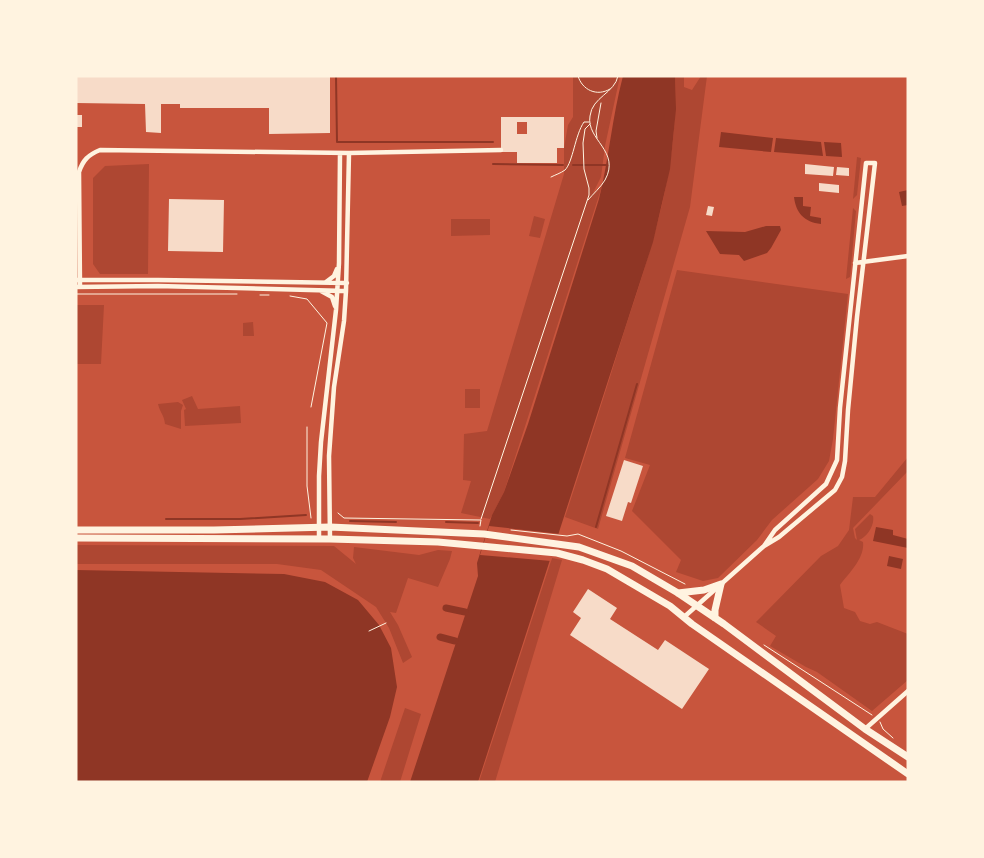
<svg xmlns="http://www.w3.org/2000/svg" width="984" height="858" font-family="Manrope,sans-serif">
<rect width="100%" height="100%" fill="#c8553d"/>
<!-- green -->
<path fill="#ae4732" d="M573,76H620L605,146L601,177L593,193L602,186L504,492L490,519L461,513L471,481L463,480L464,434L487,431L564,174V148L568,125L573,117Z
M675,76H684V87L692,90L701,76H707L690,207L598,529L565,517C585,456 605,394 624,332C652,246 679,169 675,76Z
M857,157L861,158L857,195L853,199Z
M149,164L148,274H100L93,264V178L105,166Z
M853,208L856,211L850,277L846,279Z
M534,216L545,219L540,238L529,236Z
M451,219H490V235L451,236Z
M677,270L848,294L833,439L829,461L818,479L772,520L757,540L718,578L703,581L676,572L681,560L632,511L650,465L625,458Z
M76,305H104L101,364H76Z
M253,322L254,336H243V323Z
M465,389H480V408H465Z
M192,396L198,409L240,406L241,423L185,426L184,410L186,409L182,400Z
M178,402L183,405L181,411V429L165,424C164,414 160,413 158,404Z
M908,457V471L853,528L855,538L857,540L855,529L870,514L873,516C875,525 867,537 859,540L863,542C865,558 849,573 840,585L844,608L855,612L860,621L870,624L877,622L908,634V680L872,711L817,672L806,667L770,646L776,636L756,622L821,556L838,546L849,530L853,497H875Z
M76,545L334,546L356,564L353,558L354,547L419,555L438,550L452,551L450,559L438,587L408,578L396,613L390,612L398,625L412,657L403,663L389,628L376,607L321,570L277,564H76Z
M552,558L562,560L495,782H479Z
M405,708L421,714L400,782H380Z"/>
<!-- water -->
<path fill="#8f3625" d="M623,76H675L676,109L670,169L653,242L478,782H410L478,576L477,563L492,515L504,492L528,424L599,199C609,159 612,117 623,76Z
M721,132L773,138L771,152L719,147Z
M776,138L821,142L823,156L774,152Z
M824,142L841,143L842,157L826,156Z
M908,190V205L902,206L899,192Z
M794,197H803V206L811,207L810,216L821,218V224C804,222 796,213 794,197Z
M766,226H780L781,230L771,248L767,253L744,261L739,255L720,254L706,231L745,232Z
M876,527L893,530V535L908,539V548L873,541Z
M889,556L903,559L901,569L887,566Z
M76,570L284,574L325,582L358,600L379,625L391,648L397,687L390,717L367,782H76Z"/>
<!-- pier -->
<path fill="#c8553d" d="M489,526L560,534L551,561L480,555Z"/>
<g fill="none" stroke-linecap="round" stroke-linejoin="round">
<!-- stream -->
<path stroke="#8f3625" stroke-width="2" d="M336,76L337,142H493
M493,164L563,165
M573,165H606
M166,519H240L306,515
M350,521L396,522
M446,522L478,523
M596,527L637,384"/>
<!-- canal -->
<path stroke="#8f3625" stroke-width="7" d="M446,608L465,612
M440,637L455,641"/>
</g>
<!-- building -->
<path fill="#f7dbc8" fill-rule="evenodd" d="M76,76H330V133L269,134V108H180V104H161V133L146,132L145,104L76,103Z
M76,115H82V127H76Z
M501,117H564V148H557V163H517V152H501ZM517,122H527V134H517Z
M805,164L834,167L833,176L805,174Z
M837,167L849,168V176L836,175Z
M819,183L839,185V193L819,191Z
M169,199L224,200L223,252L168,251Z
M708,206L714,207L712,216L706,215Z
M624,460L643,466L631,503L628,502L622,521L606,516Z
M588,589L617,608L610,619L658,650L665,640L709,669L682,709L570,635L581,618L573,612Z"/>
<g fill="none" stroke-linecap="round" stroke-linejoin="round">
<!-- path -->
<path stroke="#fff3e0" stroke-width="1" d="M578,76C582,90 597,97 610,89
M597,138L596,131L601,103
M551,177C555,175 561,173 565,170C573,162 575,135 584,122H589
M588,200C593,194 601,187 605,180C621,151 586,140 590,116C592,97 615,93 618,76
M76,294H237
M260,295H269
M290,296L307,299L327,323L311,407
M307,427V486L311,518
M338,513L344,518L481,520L480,526
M481,519L589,195V188L584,169L583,143L585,129L590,124
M511,530L567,536L578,534L621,551L685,584
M369,631L386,623
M764,645L872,715
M880,722L883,729L893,738"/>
<!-- minor -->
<path stroke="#fff3e0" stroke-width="4.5" d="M855,263L908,256
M76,280H158L347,283
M326,282L334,276L337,269
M76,287L158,286L346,291
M80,287L79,172C83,160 88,155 100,150L349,153L501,150
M321,291L332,297L335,306
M319,539V476L321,442L336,310L339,263L340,153
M330,539L329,456L334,387L344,321L346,291L349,153
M684,617L764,546L775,530L826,484L837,460L840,408L866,163H875L857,317L848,410L845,461L842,477L835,490L779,537L764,546
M865,729L908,691"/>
<!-- primary -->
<path stroke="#fff3e0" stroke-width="7" d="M76,530H214L330,527L484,534L579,547L632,566L678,593L724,624L865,729L908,757
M76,538L330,539L438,542L557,553L583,560L607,569L670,606L692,624L908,774
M678,593L704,590L721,584
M715,618V610L721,584"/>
</g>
<!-- border -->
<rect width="984" height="858" fill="none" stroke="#fff3e0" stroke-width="155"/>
</svg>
